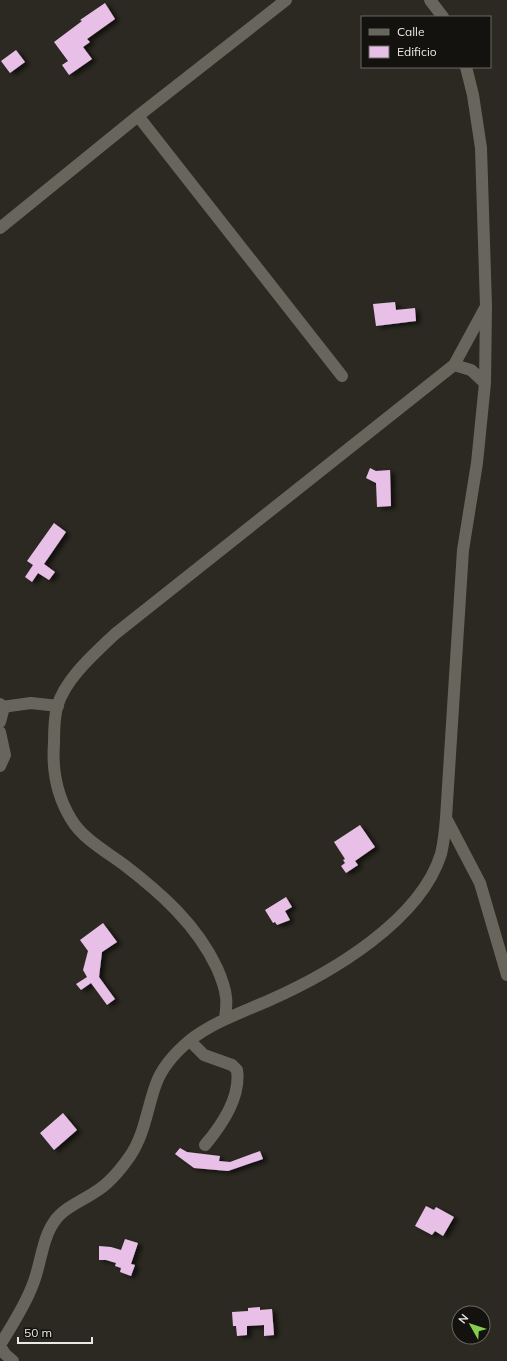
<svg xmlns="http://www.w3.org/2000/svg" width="507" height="1361" font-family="Mulish,sans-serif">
<defs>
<filter id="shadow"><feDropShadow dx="4.5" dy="2.5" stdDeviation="2" flood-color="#0009"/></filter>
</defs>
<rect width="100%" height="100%" fill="#2b2921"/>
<!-- building -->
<path fill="#e8c0e7" filter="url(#shadow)" d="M105,3L115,19L87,39L90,42L83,47L92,59L69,75L62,65L68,61L54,42L82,21L80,20Z
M16,50L25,62L10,73L1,61Z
M395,302L396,310L415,308L416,321L376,326L373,304Z
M370,468L376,471L390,470L391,506L377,507L376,483L366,478Z
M54,523L66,532L44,564L55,572L49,580L38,573L32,582L25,577L33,565L27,561Z
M360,825L375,847L355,861L358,865L346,873L341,866L345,863L343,860L345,859L334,842Z
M286,897L292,907L285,911L290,920L277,925L275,922L273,923L265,910Z
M103,923L117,942L102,952L99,977L115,999L107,1005L91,983L81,990L76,984L87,977L83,970L88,951L80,940Z
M63,1113L77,1130L54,1150L40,1133Z
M180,1148L187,1152L220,1156L219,1161L230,1162L260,1151L263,1159L228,1171L194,1168L175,1154Z
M426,1206L434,1210L436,1207L454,1217L443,1236L435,1231L432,1235L415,1226Z
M125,1239L138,1243L131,1264L135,1265L131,1276L120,1272L121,1268L115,1266L116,1263L106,1260H99V1246L111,1247L121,1250Z
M260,1307V1310L272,1309L274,1335L264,1336V1325L247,1326V1335L237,1336L236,1326H233L232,1312L248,1311V1308Z"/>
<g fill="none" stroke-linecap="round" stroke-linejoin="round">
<!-- minor -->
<path stroke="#68665c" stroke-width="12" d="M430,0L443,17
M138,116L342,376
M0,228L138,116L286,0
M454,365L485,308
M0,704L3,711L0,722
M2,707L31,703L58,706
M0,732L5,755L0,766
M446,818L480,883L507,975
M225,1018C226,1011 227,1004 226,997C225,988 221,977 217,968C197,925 161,893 123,864C105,851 82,838 71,819C57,796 52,769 54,743C54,731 54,719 57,707C65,679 94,654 115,634L454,365L471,370L485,383
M190,1041L204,1055L232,1065L237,1070C241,1097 222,1125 205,1145
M0,1345C12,1325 25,1306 33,1284C41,1264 42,1239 54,1222C63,1208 82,1201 95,1192C109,1184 121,1169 130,1156C145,1134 147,1108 156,1084C162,1067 176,1052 189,1041C213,1022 243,1012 270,1000C331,973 420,921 441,854C444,842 445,830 446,818L463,550L477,463L485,383L486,306L481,148L473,95L466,67
M0,1346L5,1354L13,1361"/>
</g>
<!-- legend -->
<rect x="361" y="16" width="130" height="52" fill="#13120e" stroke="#696863"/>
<rect x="369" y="29" width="20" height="6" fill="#68665c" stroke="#696863"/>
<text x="397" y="36" font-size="12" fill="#eae9e3">Calle</text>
<rect x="369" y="46" width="20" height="12" fill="#e8c0e7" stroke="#696863"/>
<text x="397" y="56" font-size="12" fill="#eae9e3">Edificio</text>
<!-- north arrow -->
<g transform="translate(471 1325) rotate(309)"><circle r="19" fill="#13120e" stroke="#696863"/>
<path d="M0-3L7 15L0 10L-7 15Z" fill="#84d04e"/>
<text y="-6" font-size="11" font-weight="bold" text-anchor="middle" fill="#eae9e3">N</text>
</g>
<!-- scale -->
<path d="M18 1337v6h74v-6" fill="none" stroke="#eae9e3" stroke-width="2"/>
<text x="24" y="1337" font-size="12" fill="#eae9e3" stroke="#13120e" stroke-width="3" paint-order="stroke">50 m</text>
</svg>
